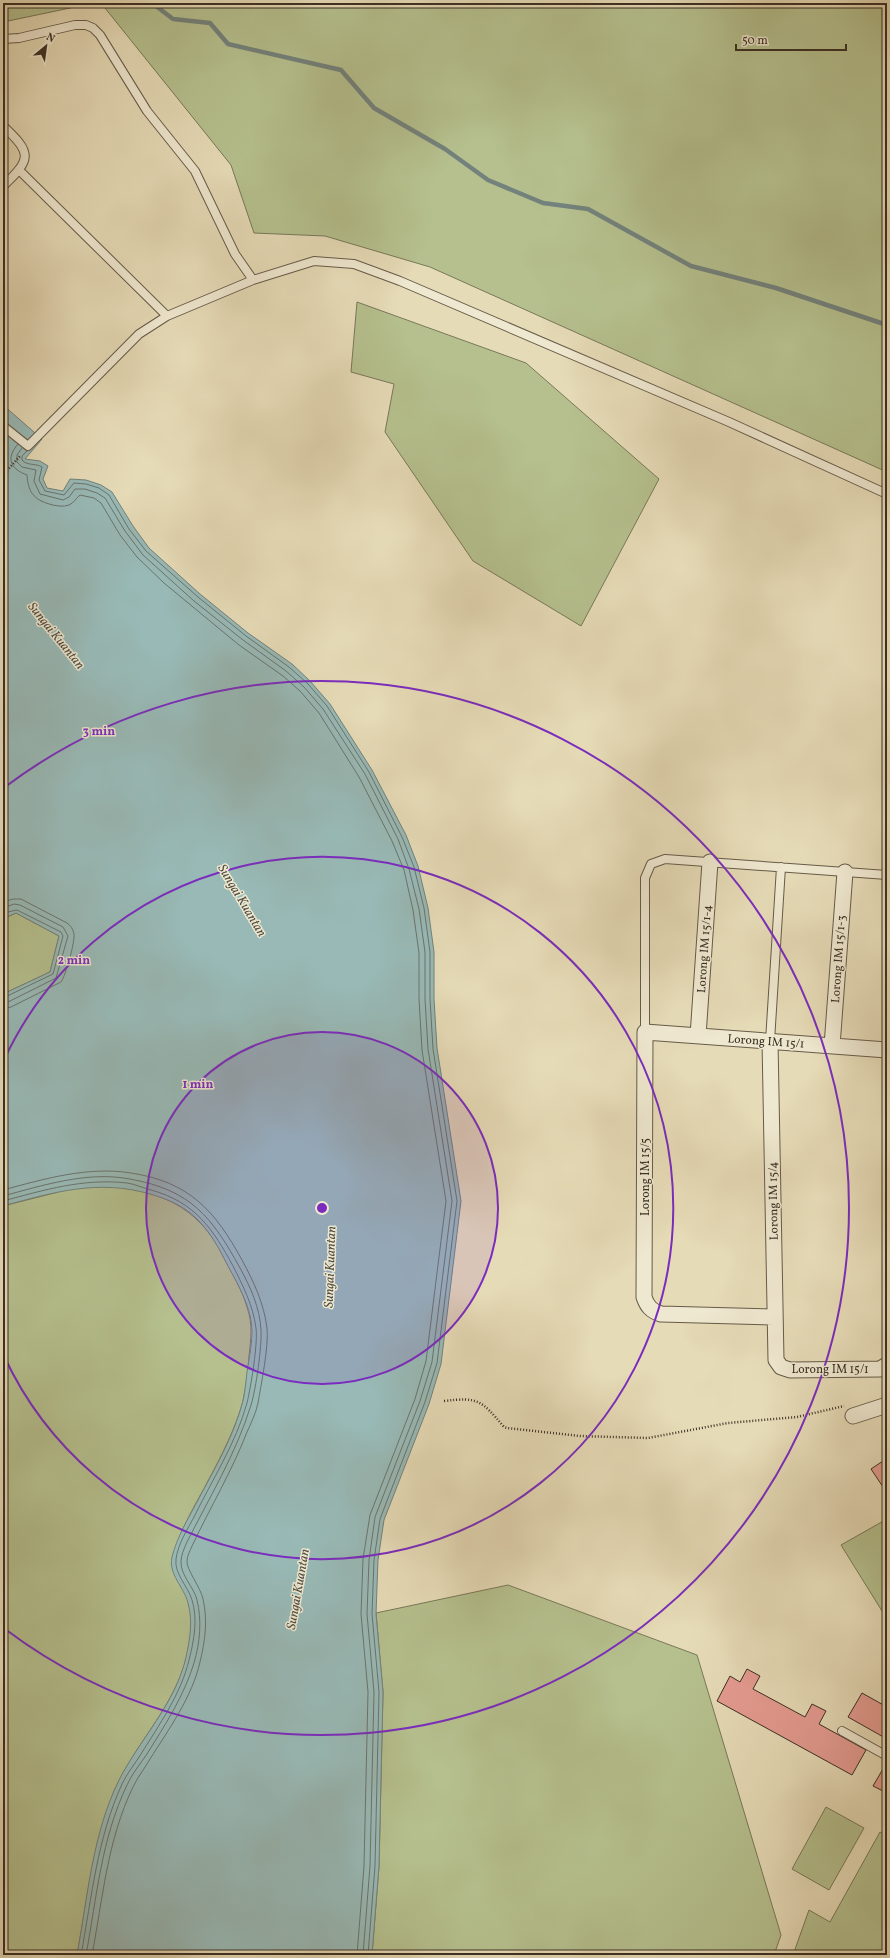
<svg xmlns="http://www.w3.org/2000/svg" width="890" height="1958" font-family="Vollkorn,serif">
<rect width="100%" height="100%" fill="#e6dbb7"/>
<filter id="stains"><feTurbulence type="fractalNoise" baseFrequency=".005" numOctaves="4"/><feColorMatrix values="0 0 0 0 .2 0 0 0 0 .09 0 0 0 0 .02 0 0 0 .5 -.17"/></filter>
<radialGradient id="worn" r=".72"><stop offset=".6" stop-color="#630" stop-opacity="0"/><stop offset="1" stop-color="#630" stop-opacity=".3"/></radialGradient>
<!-- green -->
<path fill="#b5c08e" stroke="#787859" d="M3,3H94L8,21H3Z
M101,3H887V472L430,267L325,236L254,233L231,165Z
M357,302L526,363L659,479L581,626L473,561L385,432L394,384L351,372Z
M16,913L59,936L50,972L3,994V916L7,917Z
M105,1186C157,1189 198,1206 222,1254C231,1272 242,1289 247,1307C253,1324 251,1339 249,1356C248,1371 246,1386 243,1401C236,1427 222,1455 209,1479C196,1504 180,1529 173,1556C168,1573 184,1586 188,1601C194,1620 190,1641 186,1659C174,1705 139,1740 119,1781C93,1836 88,1896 77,1955H3V1206L74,1188Z
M887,1519V1619L841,1545Z
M508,1585L697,1655L781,1935L774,1955H372L379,1866L383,1692L376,1613Z
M826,1807L864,1828L829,1890L792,1869Z
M880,1832L887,1836V1955H793L809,1910L830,1922Z"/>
<!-- water -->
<path fill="#98b9b6" stroke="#73827c" d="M3,405L42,439L25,459L40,461L48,466L43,479L47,488L63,491L70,479L86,480L101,485L112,492L133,526L149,548L200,594L248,633L292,664L310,681L330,704L372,770L406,835L418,866L428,908L434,952V999L437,1048L461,1201L441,1364L429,1404L384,1520L378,1560L376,1614L383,1692L379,1866L372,1955H77C88,1896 92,1835 119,1780C140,1739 176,1703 186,1657C190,1639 193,1621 188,1603C184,1587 168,1574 172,1557C177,1537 188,1519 197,1502C214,1470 234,1436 243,1401C245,1392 246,1381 247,1372C249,1359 252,1345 252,1332C252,1309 239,1286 228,1266C220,1250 211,1233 198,1220C186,1207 168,1199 150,1194C98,1179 54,1192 3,1206V994L50,972L59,936L16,913L7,917L3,916Z"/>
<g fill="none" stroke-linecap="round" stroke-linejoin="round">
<!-- shore -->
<path stroke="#6a746d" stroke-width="1" d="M18,444C5,459 11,469 27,475C28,494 36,501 53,505C58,506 63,507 69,505C74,503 76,498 80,495L94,498L101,503L120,535L137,557L164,583L239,645L283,676L300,691L319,713L359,777L392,841L404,870L413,910L419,953V999L422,1050L446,1201L426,1361L415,1399L370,1515L363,1559L361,1614L368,1692L364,1866L357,1955
M22,448L17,455V462L22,467L36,470L34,481L40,494L63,500L69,497L75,489H85L97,493L105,498L125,531L143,555L194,601L243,640L286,671L304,687L323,709L365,774L398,839L409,869L419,909L425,952V999L428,1049L452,1201L432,1362L420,1401L375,1517L369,1560L367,1614L374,1692L370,1866L363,1955
M27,451L22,456V460C27,466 36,463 42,467L39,480L45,491L64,495L74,483L86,484L99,488L109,495L129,529L146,551L198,597L246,636L289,667L308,684L327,706L369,772L402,837L414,867L424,908L430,952V999L433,1049L457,1201L437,1363L425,1402L380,1519L374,1560L372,1614L379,1692L375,1866L368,1955
M3,902L13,899H21L67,923C71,926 73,929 74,934C75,942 66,975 61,982L11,1007L3,1009
M3,908L14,904L20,905L63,927L68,936L56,978L8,1002L3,1003
M3,913L17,910L61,932L63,936L53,974L3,998
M3,1190C44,1179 88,1166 131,1173C190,1182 215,1211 242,1260C254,1282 264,1304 267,1328C269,1346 261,1385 258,1403C256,1413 251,1423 247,1432C232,1471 210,1508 192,1546C190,1551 187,1556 187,1561C186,1569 201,1588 203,1599C208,1621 205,1641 200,1662C192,1697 169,1729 150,1759C145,1768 137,1778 133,1787C107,1841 103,1898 92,1955
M3,1196C44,1185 88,1171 130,1179C191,1190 212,1217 240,1268C250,1286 260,1308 261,1330C262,1346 256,1389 251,1405C236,1454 209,1498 186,1544C184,1549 181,1556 181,1561C180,1575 194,1587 197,1600C202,1620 200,1643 194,1663C184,1696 165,1725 147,1754C140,1764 132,1774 127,1785C101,1840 97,1896 86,1955
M3,1201C44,1190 84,1178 127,1183C135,1184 143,1188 151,1190C195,1202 213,1229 233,1266C243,1286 253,1305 256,1328C258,1344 251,1386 247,1403C236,1443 212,1480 194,1517C187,1530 178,1544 176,1559C174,1574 188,1586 192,1600C198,1619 194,1641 189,1660C181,1694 159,1725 141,1754C135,1764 127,1773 122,1784C97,1839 92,1896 81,1955"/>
<!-- stream -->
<path stroke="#73827c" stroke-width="4.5" d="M152,3L173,19L210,23L228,44L341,70L374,108L445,149L488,180L543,203L588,209L691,266L776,288L887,325"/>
</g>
<!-- building -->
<path fill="#e59c92" stroke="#3b3024" d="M883,1461L887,1468V1493L871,1469Z
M747,1669L760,1676L753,1689L805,1717L812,1704L826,1711L819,1724L866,1750L852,1775L717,1701L730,1676L740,1682Z
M862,1693L887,1707V1739L848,1717Z
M887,1762V1793L873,1786Z"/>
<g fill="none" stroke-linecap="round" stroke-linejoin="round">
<!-- lane casing -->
<g stroke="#665b49" stroke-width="10">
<path id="lane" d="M3,39L19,38L75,25H86L93,28L100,35L147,111L195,171L235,254L253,280
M3,126C32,153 32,159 3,186
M20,171L167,316
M3,426L28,446L139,334L167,316L253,280L314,261L354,264L400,281L729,422L887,494
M645,1032V878L651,864L665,859L887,875
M770,1041L781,867
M842,1731L887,1756"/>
</g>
<!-- street casing -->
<g stroke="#665b49" stroke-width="17">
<path id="street" d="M698,1036L710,862
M770,1041L776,1360L781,1367L790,1370L880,1369L887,1365
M832,1046L845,872
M775,1317L661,1314C651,1311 647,1306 644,1297L645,1032L887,1050
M853,1416L887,1405"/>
</g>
<!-- path -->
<path stroke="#3b3024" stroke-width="2.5" stroke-dasharray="1 2" stroke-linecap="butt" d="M3,475L21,455
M444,1401C479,1397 481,1400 504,1427L507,1428L580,1436L648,1438L728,1423L797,1417L844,1406"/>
<!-- lane -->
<use href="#lane" stroke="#efe8d0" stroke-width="8"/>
<!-- street -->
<use href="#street" stroke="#efe8d0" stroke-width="15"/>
</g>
<!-- distance rings -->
<circle cx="322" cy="1208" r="176" fill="#7b2cbf" fill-opacity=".12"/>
<g fill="none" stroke="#7b2cbf" stroke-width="2">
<circle cx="322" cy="1208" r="176"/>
<path d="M4 1060A351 351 0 1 1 4 1356"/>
<path d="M5 787A527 527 0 1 1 5 1629"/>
</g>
<g text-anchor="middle" stroke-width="3" stroke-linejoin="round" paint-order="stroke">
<!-- street labels -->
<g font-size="12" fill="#3b3024" stroke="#efe8d0">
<text transform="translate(704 949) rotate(-86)" y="4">Lorong IM 15/1-4</text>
<text transform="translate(838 959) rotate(-86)" y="4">Lorong IM 15/1-3</text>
<text transform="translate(766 1041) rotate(4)" y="4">Lorong IM 15/1</text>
<text transform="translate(645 1177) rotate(-90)" y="4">Lorong IM 15/5</text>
<text transform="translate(773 1201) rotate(-91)" y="4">Lorong IM 15/4</text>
<text x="830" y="1373">Lorong IM 15/1</text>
</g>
<!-- water labels -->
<g font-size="13" font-style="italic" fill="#4e4b41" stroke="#efe8d0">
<text transform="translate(57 635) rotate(51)" y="5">Sungai Kuantan</text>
<text transform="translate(243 900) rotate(59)" y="5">Sungai Kuantan</text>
<text transform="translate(329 1267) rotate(-88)" y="5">Sungai Kuantan</text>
<text transform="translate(297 1589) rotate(-80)" y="5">Sungai Kuantan</text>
</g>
</g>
<circle cx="322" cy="1208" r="6" fill="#7b2cbf" stroke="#efe8d0" stroke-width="2"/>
<g font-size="12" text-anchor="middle" font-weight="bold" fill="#7b2cbf" stroke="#efe8d0" stroke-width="3" stroke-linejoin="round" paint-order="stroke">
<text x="99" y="735">3 min</text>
<text x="74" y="964">2 min</text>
<text x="198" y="1088">1 min</text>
</g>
<!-- margin -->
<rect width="890" height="1958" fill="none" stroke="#e6dbb7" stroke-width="16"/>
<rect x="4" y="4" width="882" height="1950" fill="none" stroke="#3b3024" stroke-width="2"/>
<rect x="8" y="8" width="874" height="1942" fill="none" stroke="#3b3024"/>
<!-- north arrow -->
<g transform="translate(46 46) rotate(29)" stroke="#efe8d0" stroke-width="3" paint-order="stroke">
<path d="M0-3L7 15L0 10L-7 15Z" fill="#3b3024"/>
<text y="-6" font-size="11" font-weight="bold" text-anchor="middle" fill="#3b3024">N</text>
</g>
<!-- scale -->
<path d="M736 44v6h110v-6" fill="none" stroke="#3b3024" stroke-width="2"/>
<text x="742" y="44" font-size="12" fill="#3b3024" stroke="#efe8d0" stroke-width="3" paint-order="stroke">50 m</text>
<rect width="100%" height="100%" filter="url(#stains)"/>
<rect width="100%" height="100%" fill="url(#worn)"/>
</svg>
